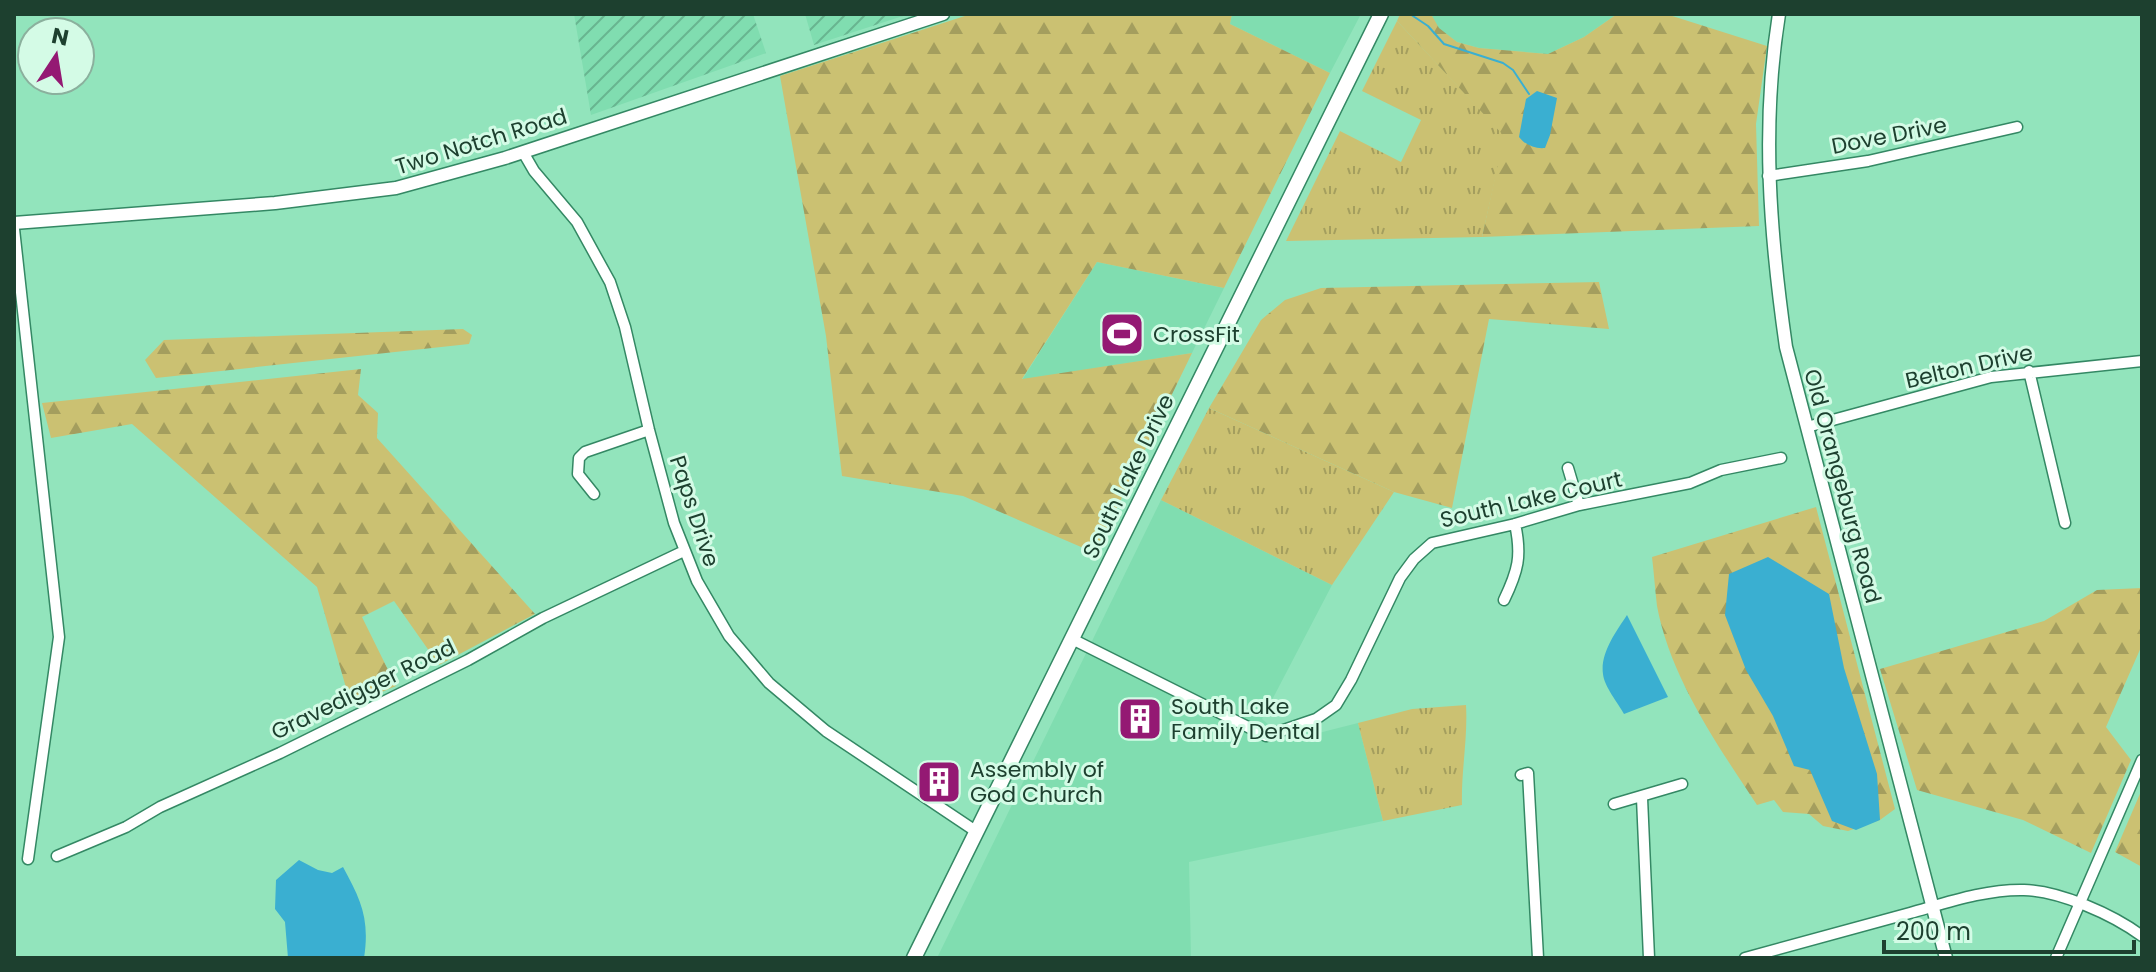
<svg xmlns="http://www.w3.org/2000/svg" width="2156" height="972" font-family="Poppins,sans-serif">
<defs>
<pattern id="industrial-furrows" width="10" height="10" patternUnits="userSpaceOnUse" patternTransform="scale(2)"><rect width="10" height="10" fill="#80ddb0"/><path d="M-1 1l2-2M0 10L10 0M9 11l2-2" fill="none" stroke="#68b590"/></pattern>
<pattern id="grass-tufts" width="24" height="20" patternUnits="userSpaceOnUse" patternTransform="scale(2)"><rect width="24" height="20" fill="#cbc172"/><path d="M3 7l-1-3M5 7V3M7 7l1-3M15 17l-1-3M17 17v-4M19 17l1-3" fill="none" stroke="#a49e5e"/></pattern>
<pattern id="forest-firs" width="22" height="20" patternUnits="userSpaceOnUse" patternTransform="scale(2)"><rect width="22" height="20" fill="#cbc172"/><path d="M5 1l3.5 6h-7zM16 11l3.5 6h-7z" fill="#a49e5e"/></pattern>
</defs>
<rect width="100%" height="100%" fill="#92e4bc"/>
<!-- built -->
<path fill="#80ddb0" d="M1232,14H1361L1330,73L1230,24Z
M1431,14H1617L1584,37L1548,54L1479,48L1457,42L1438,28Z
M1097,262L1224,288L1192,353L1022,380Z
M1161,500L1332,585L1262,719L1287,741L1358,723L1383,821L1189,862L1191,958H937Z"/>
<!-- industrial -->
<path fill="url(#industrial-furrows)" d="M574,14H753L766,53L591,115Z
M805,14H909L814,45Z"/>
<!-- grass -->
<path fill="url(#grass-tufts)" d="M1397,21L1505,136L1482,237L1286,241L1340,131L1401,162L1421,120L1362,91Z
M1209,408L1394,492L1332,585L1161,500Z
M1466,705C1468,738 1461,771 1462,805L1383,821L1358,723L1412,709Z"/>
<!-- forest -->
<path fill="url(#forest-firs)" d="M971,14H1232L1230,24L1330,73L1224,288L1097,262L1022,379L1192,353L1095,553L963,496L842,476L826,336L780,76Z
M1400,14H1431L1439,28L1457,42L1479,48L1548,54L1584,37L1617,14H1666L1767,46L1756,124L1759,226L1482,237L1504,136L1397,21Z
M1599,282L1609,329L1489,319L1452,508L1394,492L1209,408L1261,320L1285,300L1321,288Z
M463,329L472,335L469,344L156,378L145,360L164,340Z
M361,369L358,395L378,413L377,438L535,614L439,665L394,601L362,617L396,686L351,705L317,587L132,424L51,438L42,403Z
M1816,507L1895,809L1880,820L1848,831L1823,826L1809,814L1783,812L1774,800L1757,805C1718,746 1670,677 1657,606C1655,590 1654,573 1652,557Z
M2142,588V645L2106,727L2131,760L2091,853L2023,820L1917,790L1880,669L2044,621L2097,590Z
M2142,789V867L2115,852Z"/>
<!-- water -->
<path fill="#3aafd1" d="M1537,91L1557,98L1550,135L1545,148C1535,149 1525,145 1519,137L1526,99Z
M1768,557L1829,594L1844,668L1877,774L1880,820L1856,830L1832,821L1810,770L1794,766L1773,716L1746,670L1725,615L1729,574Z
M1627,615L1668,697L1624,714C1618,703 1604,686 1603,674C1600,653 1616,632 1627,615Z
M299,860L318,870L332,873L343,867C361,900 370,919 364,958H288L285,922L275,909L276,880Z"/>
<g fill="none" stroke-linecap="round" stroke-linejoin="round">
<!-- stream -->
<path stroke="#3aafd1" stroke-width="2" d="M1410,14L1428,26L1444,44L1503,63L1513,70L1529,94"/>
<!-- minor casing -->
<g stroke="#348864" stroke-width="13">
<path id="minor" d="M523,152L534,171L577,222L610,282L625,327L649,430L674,523L697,581L729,636L769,683L826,731L977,832
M1768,176L1868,161L2017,127
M14,229L59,637L28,859
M2029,371L2065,523
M1807,427L1991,377L2142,361
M1568,468L1579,505
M594,494L578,474L579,458L585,452L649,430
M1504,600C1518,571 1522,556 1515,524
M1072,639L1266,736L1316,719L1336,705L1351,680L1400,578L1414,559L1432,543L1515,524L1579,505L1690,483L1721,470L1781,458
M1521,775L1528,773L1538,958
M1642,798L1649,958
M1614,804L1682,784
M57,856L126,827L160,807L280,753L468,660L543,618L684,551
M1745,958C1800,943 1855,928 1910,913C1946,903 1986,889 2024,890C2060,891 2112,914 2142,936
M2056,958L2142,760"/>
</g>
<!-- tertiary casing -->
<g stroke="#348864" stroke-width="15">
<path id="tertiary" d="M1779,14C1761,126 1770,235 1786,347L1946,958
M14,223L275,203L396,188L505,158L943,14"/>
</g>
<!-- secondary casing -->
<g stroke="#348864" stroke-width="17">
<path id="secondary" d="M914,958L1381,14"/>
</g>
<!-- minor -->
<use href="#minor" stroke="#fff" stroke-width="10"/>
<!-- tertiary -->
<use href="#tertiary" stroke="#fff" stroke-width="12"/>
<!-- secondary -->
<use href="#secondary" stroke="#fff" stroke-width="14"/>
</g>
<!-- icons -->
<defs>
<g id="stadium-square" transform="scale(2.3)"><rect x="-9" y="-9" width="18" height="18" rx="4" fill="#941973" stroke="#d4fbe6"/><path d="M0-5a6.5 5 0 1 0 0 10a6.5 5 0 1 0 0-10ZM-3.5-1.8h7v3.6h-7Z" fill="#fff"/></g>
<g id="building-square" transform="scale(2.3)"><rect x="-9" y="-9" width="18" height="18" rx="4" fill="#941973" stroke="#d4fbe6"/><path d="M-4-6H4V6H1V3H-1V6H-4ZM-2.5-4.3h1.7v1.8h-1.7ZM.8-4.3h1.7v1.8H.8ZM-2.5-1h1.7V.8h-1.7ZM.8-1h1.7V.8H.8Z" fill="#fff"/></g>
</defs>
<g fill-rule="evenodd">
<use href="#stadium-square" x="1122" y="334"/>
<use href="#building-square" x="1140" y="719"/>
<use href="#building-square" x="939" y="782"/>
</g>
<g text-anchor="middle" stroke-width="6" stroke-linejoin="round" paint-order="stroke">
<!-- street labels -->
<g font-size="22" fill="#1d402f" stroke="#d4fbe6">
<text transform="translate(1889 135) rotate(-11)" y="8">Dove Drive</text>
<text transform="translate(481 141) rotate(-17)" y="8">Two Notch Road</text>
<text transform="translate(1969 366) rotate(-13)" y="8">Belton Drive</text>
<text transform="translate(1128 476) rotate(-64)" y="8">South Lake Drive</text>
<text transform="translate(1843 486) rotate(75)" y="8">Old Orangeburg Road</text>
<text transform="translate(1531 499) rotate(-13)" y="8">South Lake Court</text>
<text transform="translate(695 511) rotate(72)" y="8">Paps Drive</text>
<text transform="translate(363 689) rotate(-26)" y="8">Gravedigger Road</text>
</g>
<!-- poi labels -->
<g font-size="22" fill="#1d402f" stroke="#d4fbe6" text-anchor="start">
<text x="1153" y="342">CrossFit</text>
<text x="1171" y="714">South Lake<tspan x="1171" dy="25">Family Dental</tspan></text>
<text x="970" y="777">Assembly of<tspan x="970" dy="25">God Church</tspan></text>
</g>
</g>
<!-- border -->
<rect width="2156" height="972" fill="none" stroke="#1d402f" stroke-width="32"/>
<!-- north arrow -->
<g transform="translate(56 56) rotate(12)"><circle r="38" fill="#d4fbe6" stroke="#8bb09d" stroke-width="2"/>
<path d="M0-6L14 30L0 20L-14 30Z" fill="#941973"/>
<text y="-12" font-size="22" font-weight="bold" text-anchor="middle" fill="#1d402f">N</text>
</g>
<!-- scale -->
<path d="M1884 940v12h250v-12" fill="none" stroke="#1d402f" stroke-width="4"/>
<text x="1896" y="940" font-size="24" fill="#1d402f" stroke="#d4fbe6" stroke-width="6" paint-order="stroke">200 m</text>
</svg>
